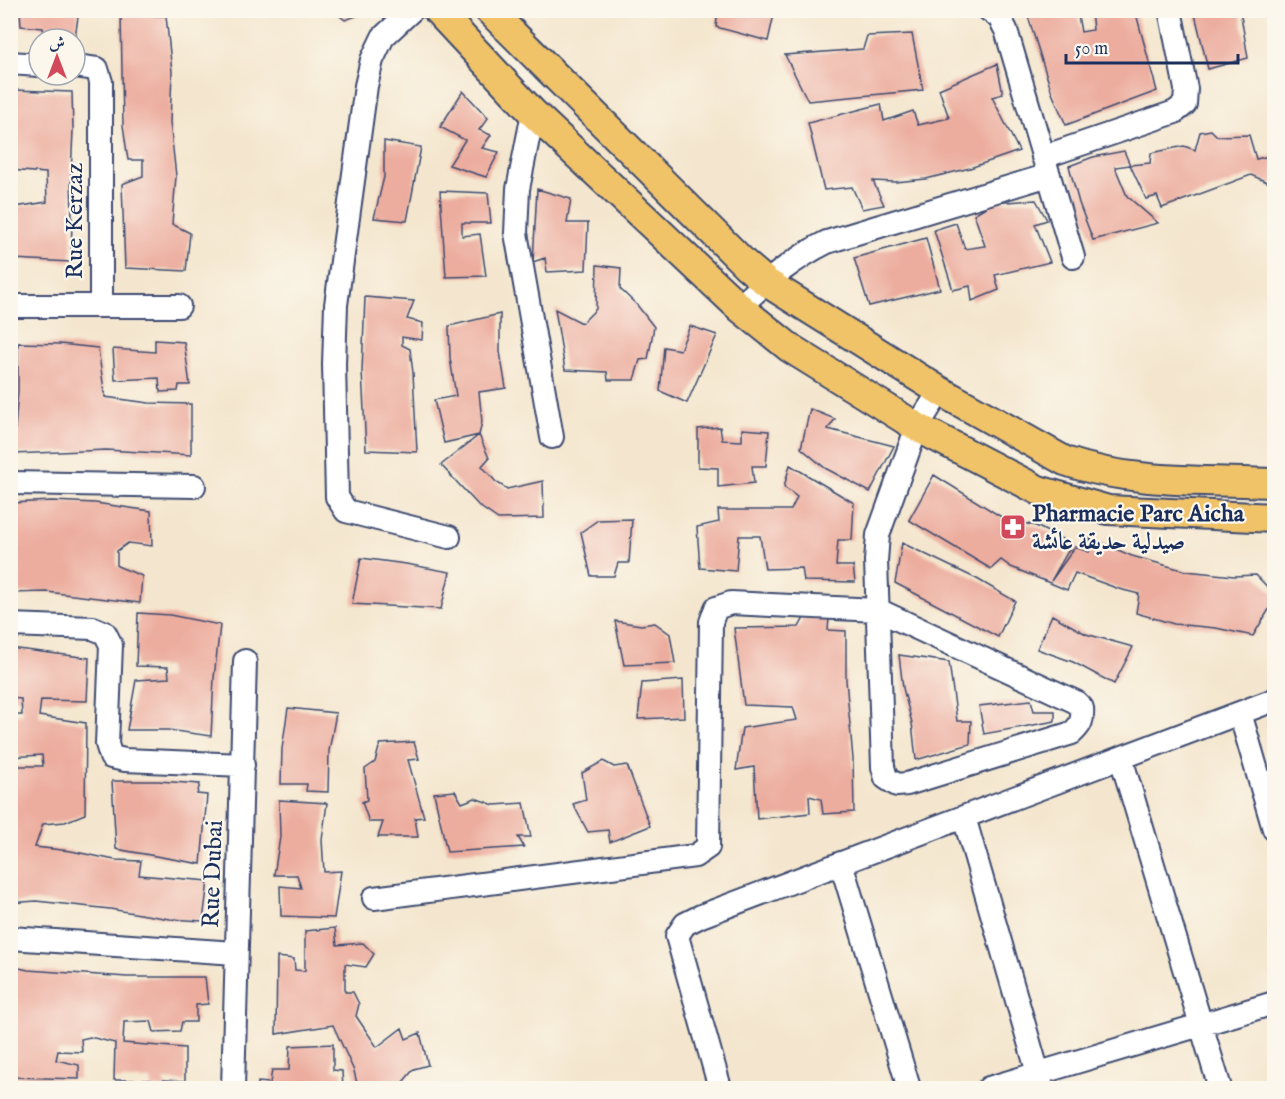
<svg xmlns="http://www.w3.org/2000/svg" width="1285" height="1099" font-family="'IM FELL English',Amiri,serif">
<rect width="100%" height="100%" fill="#fbf7ec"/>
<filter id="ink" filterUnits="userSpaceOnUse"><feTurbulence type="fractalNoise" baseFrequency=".0167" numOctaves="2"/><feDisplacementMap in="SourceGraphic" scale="12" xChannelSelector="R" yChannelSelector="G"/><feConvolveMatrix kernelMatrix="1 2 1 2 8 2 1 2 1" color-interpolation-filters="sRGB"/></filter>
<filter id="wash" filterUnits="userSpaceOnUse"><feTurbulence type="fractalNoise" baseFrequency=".008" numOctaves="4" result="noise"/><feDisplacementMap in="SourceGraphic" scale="24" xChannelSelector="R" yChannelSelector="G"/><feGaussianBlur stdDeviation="1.35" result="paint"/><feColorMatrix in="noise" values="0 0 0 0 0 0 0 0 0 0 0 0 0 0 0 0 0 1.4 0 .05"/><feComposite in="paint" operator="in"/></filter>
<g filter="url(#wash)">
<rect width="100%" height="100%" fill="#f4e6ce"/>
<g id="blocks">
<!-- building -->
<path fill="#ecad9f" d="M20,10H79L75,38L45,39L43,28L21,26Z
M332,10H371V11L345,20Z
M718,10H775L768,41L716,27Z
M1026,10H1077L1081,32L1093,30L1091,10H1135L1157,91L1066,125L1052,93Z
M1194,10H1240L1248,58L1208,69Z
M121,15L166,16L172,72L170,122L176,176L172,224L190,233L186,271L125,268L122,184L143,176V160H128L123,125Z
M912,34L923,90L808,101L785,55L863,49L867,36Z
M997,64L1003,94L992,97L1019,151L970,168L926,179L895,182L873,181L884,205L862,209L852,187L824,190L808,123L881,104L884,121L913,111L918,125L949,118L939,89Z
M13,90L72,92L73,130L71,175L72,219L71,262L13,259L15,207L47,202L46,173L10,170Z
M463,91L488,118L479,130L491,135L482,148L499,152L486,177L449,165L465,140L440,127Z
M1211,130L1217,136L1249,135L1256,159L1274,155V185L1251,175L1162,208L1157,196L1146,199L1130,165L1115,167L1127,196L1158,223L1093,240L1079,203L1069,166L1093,157L1124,151L1130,165L1150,163L1151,153L1184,146L1195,150L1200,132Z
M384,141L421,147L407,221L374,218L384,177Z
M537,189L571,199L567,223H588L586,270L547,272L545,258L533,262Z
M440,191L488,193L491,223H462V236L480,234L486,276L446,277Z
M1036,200L1047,220L1035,224L1050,262L995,275L999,290L972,301L970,286L953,290L934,230L956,223L965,249L985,246L974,214L992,203Z
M926,238L940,289L869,306L854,258Z
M597,265L621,268L620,289L637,305L654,327L648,359L640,360L634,380H608L607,372L565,370L555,309L582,323L596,309Z
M365,297L414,301L407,319L423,323L422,340L402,337V345L410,349L413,373L417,452L366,450L362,371Z
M500,314V352L506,388L479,392L482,422L479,435L444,443L434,400L456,396L450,358L449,326Z
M690,326L717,335L687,403L660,391L664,347L680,350Z
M155,340L184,342L190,385H179L178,391L160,392L159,378L115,380L113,349L155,352Z
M18,343L60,344L98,348L105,397L149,403L191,404V455L106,450L13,454L18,391Z
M810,409L835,419L828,429L894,446L870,492L825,468L801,448Z
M720,427L722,440L742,441V429L769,431L766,466H752L754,483L718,487V468L698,467V429Z
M479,435L489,458L482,466L496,482L507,489L543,481L544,518L498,519L479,506L441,465Z
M790,465L854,503L852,540H838L836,566H853L855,582L804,581L802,568L765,569L760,536H739L736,571L700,568L697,527L719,522L718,510H791L797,497L784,487Z
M934,475L1003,518L1036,526L1072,544L1051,581L1075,547L1089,552L1090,538L1132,556L1186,571L1234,576L1256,575L1274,594V601L1253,636L1216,628L1174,624L1136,613L1139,594L1119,589L1075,573L1067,590L1011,567L1001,560L991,569L909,520Z
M52,501L95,503L151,511L152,546L128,543L117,551V566L142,576L140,603L47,592L10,593L11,503Z
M632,519L629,563H618L614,576H591L581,532L598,520Z
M902,543L977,579L1015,601L998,637L895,583Z
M361,558L406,564L450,572L441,609L352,604Z
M138,613L170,615L220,625L214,678L211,736L168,730H127L136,680L169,678L168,667L136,666Z
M1052,615L1086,634L1133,647L1114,684L1073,662L1037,649Z
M804,618H829L828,630L846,631V680L853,759L854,812L823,814L821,799L809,796L810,813L757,819L754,767L736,770L742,728L797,720L793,707L744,705L734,628L799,627Z
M615,621L641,625L655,623L670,634L675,663L624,665Z
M10,648L89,658L87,701L41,700L39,716L86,723L85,814L65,822L43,824L35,847L71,851L115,860L141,861L139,875L208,881L203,921L170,919L110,909L36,901L10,903V766H43L42,755L10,757V715H22L21,699L10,698Z
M899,655L949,662L957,721H971L970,744L916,760L912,723L903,688Z
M683,680L684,717L638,719L642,683Z
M1031,700L1034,711H1055V721L984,734L979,706Z
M288,708L336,713L329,751L328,792L306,791L307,784H281L282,749Z
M414,742L419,759L408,760L424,817L415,818L418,837H378L383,822H369L362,802L367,800L365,769L375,762L380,744Z
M603,761L614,767L627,765L650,826L610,842L608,830L588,832L573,804L586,800L582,773Z
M112,781H158L200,784L197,794L207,795L201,864L116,849Z
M455,791L462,803L475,798L494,805L524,803L531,837H518L524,847L447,852L434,793Z
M279,800L327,803L322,840L324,872L341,871L334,918L281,916L280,886L301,888L297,875H274L280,837Z
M335,928L337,945L363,943L374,954L366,967L345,964V992H353L359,1004L356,1016L377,1047L402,1028L406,1039L420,1033L428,1065L414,1069L398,1088H358L354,1071L333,1025L276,1034L277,957L294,959L295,970L305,971V931Z
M10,966L28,970L127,977H205L208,1004L196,1005V1022H182L180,1031L154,1032L151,1021L124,1022L123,1043L185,1048V1081L163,1080L166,1088H152L151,1080H114L115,1043L90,1037L81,1039L82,1052L58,1051L56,1060L79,1065V1079L10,1077Z
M333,1044V1070L342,1071L343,1088H258V1082L270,1083L272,1070H289L290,1046Z"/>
</g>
</g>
<g filter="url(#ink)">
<use href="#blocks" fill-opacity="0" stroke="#3c4a6f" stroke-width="1.5"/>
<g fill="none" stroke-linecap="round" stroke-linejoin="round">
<!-- minor casing -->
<g stroke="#3c4a6f" stroke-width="26">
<path id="minor" d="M412,10L383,37L372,60L366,86L336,305L334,364L337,497L346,511L449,537
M989,10L999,17L1006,30L1073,257
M10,63L39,65
M75,66L97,69L101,82V305
M533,113L518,189L516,233L552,437
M1043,157L1175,112L1185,104L1186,89L1170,10
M10,306H179
M739,307C766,282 794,258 827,242L1049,175
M10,483L194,486
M10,625L93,628L105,633L111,645L107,744L111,757L125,760L243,765
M1240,713L1274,829
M1121,758L1220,1088
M964,817L1042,1087
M841,863L909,1088
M374,898L695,856L708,847L711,622L716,608L731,603L878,610L1076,702L1082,708C1083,720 1081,725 1072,733L907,784L897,785L886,778L883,767L876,561L878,535L917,427L940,391
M10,938L236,953
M233,1088L245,661
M720,1088L677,936L685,924L701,916L1274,700
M989,1088L1274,1003"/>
</g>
<!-- major casing -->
<g stroke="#3c4a6f" stroke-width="32">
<path id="major" d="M437,10L533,113L739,307L790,348L917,427L1038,490L1108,510L1274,518
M489,10L746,265L766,282L940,391L1065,461C1131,484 1206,480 1274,483"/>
</g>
<!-- minor -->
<use href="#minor" stroke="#fff" stroke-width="22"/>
<!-- major -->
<use href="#major" stroke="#f1c369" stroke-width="28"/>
</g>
</g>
<!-- icons -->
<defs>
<g id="pharmacy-square" transform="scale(1.35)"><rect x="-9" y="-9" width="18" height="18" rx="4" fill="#d1495b" stroke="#fbf7ec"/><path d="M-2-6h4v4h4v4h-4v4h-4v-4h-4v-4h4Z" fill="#fff"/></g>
</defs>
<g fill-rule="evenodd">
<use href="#pharmacy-square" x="1013" y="527"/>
</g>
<g text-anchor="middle" stroke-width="4.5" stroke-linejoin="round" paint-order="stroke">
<!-- street labels -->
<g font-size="24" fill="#1b2f5e" stroke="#fbf7ec">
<text transform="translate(74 221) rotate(-90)" y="8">Rue Kerzaz</text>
<text transform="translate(212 874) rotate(-88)" y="8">Rue Dubai</text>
</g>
<!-- poi labels -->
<g font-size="24" font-weight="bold" fill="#1b2f5e" stroke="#fbf7ec" text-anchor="start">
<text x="1032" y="521">Pharmacie Parc Aicha<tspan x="1032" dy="28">صيدلية حديقة عائشة</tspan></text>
</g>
</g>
<!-- margin -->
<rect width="1285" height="1099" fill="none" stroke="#fbf7ec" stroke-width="36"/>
<!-- north arrow -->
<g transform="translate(57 57)"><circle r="28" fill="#fbf7ec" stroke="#a1a7b3" stroke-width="1.5"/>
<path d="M0-4.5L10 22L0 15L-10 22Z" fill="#d1495b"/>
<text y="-9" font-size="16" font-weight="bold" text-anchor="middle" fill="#1b2f5e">ش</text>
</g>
<!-- scale -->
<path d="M1066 54v9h172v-9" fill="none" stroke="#1b2f5e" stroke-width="3"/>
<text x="1075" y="54" font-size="18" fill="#1b2f5e" stroke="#fbf7ec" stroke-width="4.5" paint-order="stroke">50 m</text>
</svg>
